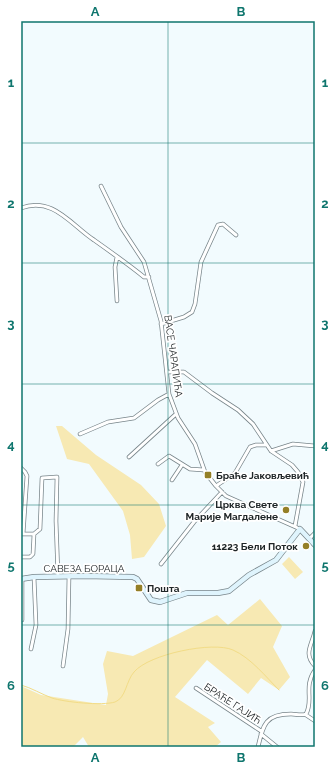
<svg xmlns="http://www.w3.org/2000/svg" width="336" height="768" font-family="Raleway,sans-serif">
<rect width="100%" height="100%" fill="#f2fbfe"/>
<!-- green -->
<path fill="#f7e9b3" d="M56,426H62L96,455L141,485L159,504L166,526L144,557L132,559L130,535L123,511L89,464L67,459Z
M289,557L303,572L295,579L282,564Z
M260,599L282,626L273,647L290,677L279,690L261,678L248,694L207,660L175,697L215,723L208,727L221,742L215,747H89L83,737L73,747H21V686L41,695L106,705L108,694L103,664L107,651L133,656L217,615L228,625Z"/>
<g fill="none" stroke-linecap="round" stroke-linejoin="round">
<!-- stream -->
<path stroke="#f2dc87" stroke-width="1" d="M21,685C32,688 41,694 52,698C64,702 102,706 115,702C126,698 126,681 134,672C149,654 213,641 233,650C251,658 266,677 279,690"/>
<!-- street casing -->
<g stroke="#78858a" stroke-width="4.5">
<path id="street" d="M101,186L121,227L144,262L161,321L169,394L178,418L195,444L205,472L216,486L226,496L300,529
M21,208C53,196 71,225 94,240C111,252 128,264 144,277H149
M117,301L115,267L117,257
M161,324L184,317L192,312L195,304L201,262L218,225L223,224L236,235
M167,372H184L212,393L238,410L253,424L271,451L292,465L298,472L303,482L295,526
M80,434L108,422L134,418L158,400L169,394
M271,451L293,444L315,446
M129,457L176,414
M158,464L169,456L190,469L204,470
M21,468L25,472L27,476L23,534
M172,480L182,465
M216,486L235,473L250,447L256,445H266
M21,534H34
M34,534L40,529L42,478L57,477L56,521L58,576
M310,538L315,533
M21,557H30L33,554L34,534
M161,564L194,522L222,492
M22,579V620
M315,631C312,645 303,654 315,666
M31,649L36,625L34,577
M63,666L68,629L69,576
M196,688L261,731
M306,715L315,721
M261,734L277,747
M258,747C263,725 265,714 291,714C296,714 302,716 306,714C314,700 303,687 315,670"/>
</g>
<!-- secondary casing -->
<g stroke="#78858a" stroke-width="6">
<path id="secondary" d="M21,579L34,577L84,576L133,577L137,579L151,600L160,602L187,593H218L229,591L249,575L276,560L300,529L315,545"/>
</g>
<!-- street -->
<use href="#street" stroke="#fff" stroke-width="3"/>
<!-- secondary -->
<use href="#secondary" stroke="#dff4fd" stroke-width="4.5"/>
</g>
<!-- grid -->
<path fill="none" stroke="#0f766e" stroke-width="1" stroke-opacity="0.55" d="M168,21V747M21,143H315M21,263H315M21,384H315M21,505H315M21,625H315"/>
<!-- markers -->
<g fill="#947f26" stroke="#fff" stroke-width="1.5">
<rect x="204" y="471" width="8" height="8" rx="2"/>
<circle cx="286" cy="510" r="4"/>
<circle cx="306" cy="546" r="4"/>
<rect x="135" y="584" width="8" height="8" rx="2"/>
</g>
<g text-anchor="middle" stroke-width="3.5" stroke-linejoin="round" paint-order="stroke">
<!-- street labels -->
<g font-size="10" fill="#202628" stroke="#fff">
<text transform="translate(174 356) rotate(82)" y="4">ВАСЕ ЧАРАПИЋА</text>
<text x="84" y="572">САВЕЗА БОРАЦА</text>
<text transform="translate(233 703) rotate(33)" y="4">БРАЋЕ ГАЈИЋ</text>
</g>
<!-- poi labels -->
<g font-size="10" font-weight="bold" fill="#202628" stroke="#fff" text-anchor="start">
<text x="216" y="479">Браће Јаковљевић</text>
<text x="278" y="508" text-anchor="end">Црква Свете<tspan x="278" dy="12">Марије Магдалене</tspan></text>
<text x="298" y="550" text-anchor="end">11223 Бели Поток</text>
<text x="147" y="592">Пошта</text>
</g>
</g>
<!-- border -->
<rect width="336" height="768" fill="none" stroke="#ffffff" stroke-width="44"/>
<rect x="22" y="22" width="292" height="724" fill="none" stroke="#0f766e" stroke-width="1.5"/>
<g font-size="13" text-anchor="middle" font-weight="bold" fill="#0f766e">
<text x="95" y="16">A</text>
<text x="241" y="16">B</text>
<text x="11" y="87">1</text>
<text x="325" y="87">1</text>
<text x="11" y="208">2</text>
<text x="325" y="208">2</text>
<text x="11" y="328">3</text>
<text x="325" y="328">3</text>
<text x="11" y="449">4</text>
<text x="325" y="449">4</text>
<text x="11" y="570">5</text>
<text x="325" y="570">5</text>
<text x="11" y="690">6</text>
<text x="325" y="690">6</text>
<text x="95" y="762">A</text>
<text x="241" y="762">B</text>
</g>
</svg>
